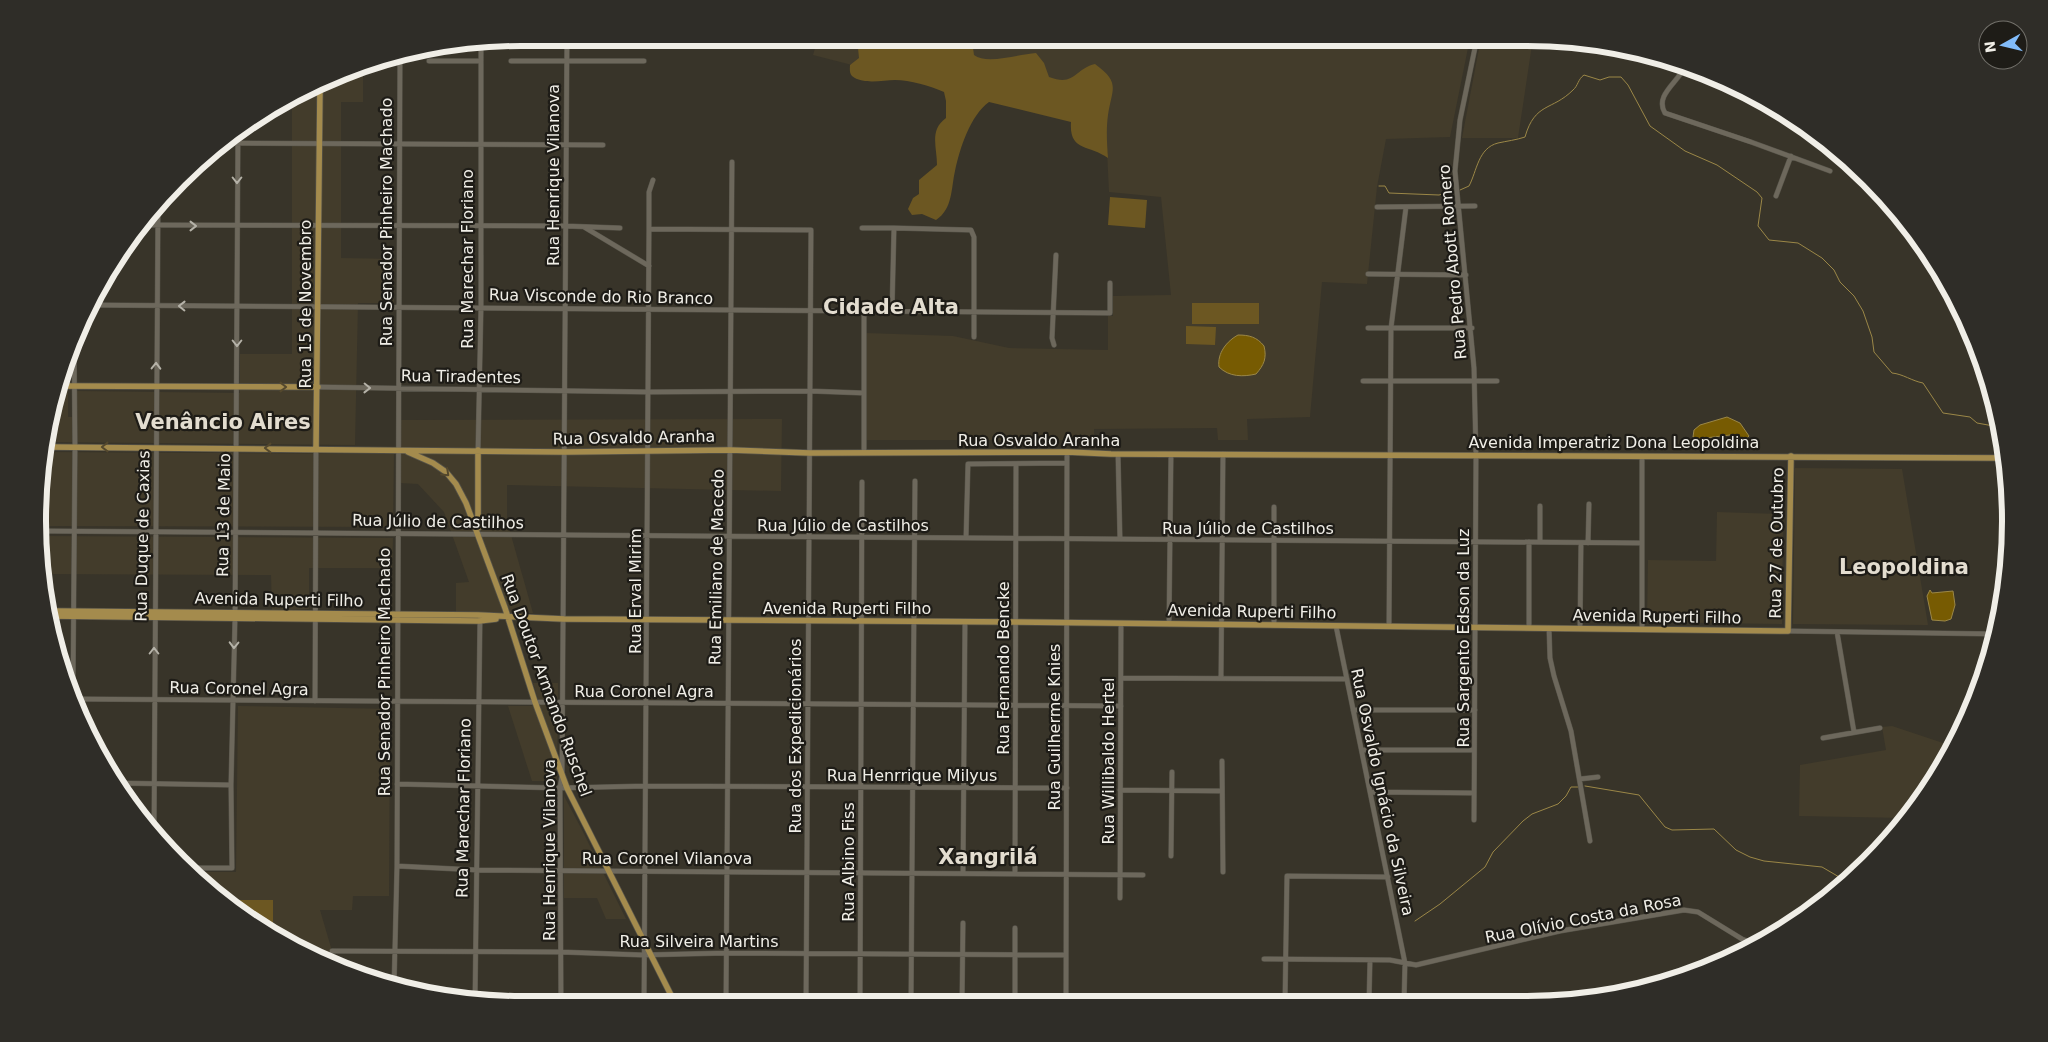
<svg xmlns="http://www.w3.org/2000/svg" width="2048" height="1042" font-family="'DejaVu Sans',sans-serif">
<rect width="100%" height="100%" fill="#383429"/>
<!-- built -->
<path fill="#433c2b" d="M818,38H1470L1450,137L1386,139L1377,187L1367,284L1322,282L1310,417L1247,419L1248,440H1218L1217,428L1094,429V440H866V333L953,336L1009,348L1108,350V316H1113V296L1171,295L1161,197L1109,192L1106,130L813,55Z
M1481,38H1533L1518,138H1462Z
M363,65V102H341V258L394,259V303H358L355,445L46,442L47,426L58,390H68V417H77L76,391L240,393V354H292V102Z
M782,419L781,491L507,485V521L533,613H456V583L469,582L444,512L418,484L400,483L401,420Z
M46,452L394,454L393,527L44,526Z
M1795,468L1902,469L1928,625L1793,624Z
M1717,512L1783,514L1782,624L1647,622L1648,560L1716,561Z
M43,536L393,538L392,568H309V609L272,610L271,575L42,574Z
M533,683H558L557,781H532L508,706H540Z
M238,706L390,709L389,896H353L352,910H320L332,951L334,965L307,955L192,872H236Z
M1892,726L1952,746L1905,818L1799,816L1800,765L1886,750L1882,727Z
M564,796L581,828L626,919H606L597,898H564Z"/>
<!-- green -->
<path fill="#6c5722" d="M857,38H949V42L973,48L974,55C987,65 1019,54 1036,53L1044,63L1049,77C1075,87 1074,69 1095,64C1121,83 1112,88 1108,115C1106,129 1107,144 1108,158C1089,144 1069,152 1071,122L989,102C970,116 960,148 955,171C951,188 953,209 936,220L922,214L912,215L908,209L913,198L919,194V180L937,165C937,147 929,130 946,118V101L944,92C930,86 910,80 895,80C883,80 863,85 852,76C849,73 850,68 850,65L859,58Z
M1110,197L1147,200L1145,228L1108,225Z
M1192,303H1259V324H1192Z
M1186,326L1216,327L1215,345L1186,344Z
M237,900H273V930L237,904Z"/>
<!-- water -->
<path fill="#775b02" stroke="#9b8747" d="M1238,335C1249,335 1257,337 1264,346C1267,358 1264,365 1256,374C1243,377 1229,377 1219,367C1217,353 1227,341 1238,335Z
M1727,417L1740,423L1749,436L1746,439L1730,435L1697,439L1693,437L1694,430L1700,425Z
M1930,590L1932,593L1953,591L1955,605L1951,619L1945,621L1932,620L1927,596Z"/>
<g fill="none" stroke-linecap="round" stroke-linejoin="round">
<!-- stream -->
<path stroke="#9b8747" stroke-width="1" d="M1379,186H1385L1389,193L1439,195L1453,191
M1460,190L1469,186C1477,171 1478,148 1498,143C1507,141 1516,140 1525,137C1535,102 1552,111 1573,90C1578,86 1578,79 1584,75L1600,80L1609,77H1621L1628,85L1650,126L1685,151L1717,165L1757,192L1762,198L1758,226L1769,240L1798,243L1822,258L1834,270L1840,282L1854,296L1863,311L1872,337L1874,352L1892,373C1903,374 1912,381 1923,383L1943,413L1970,417L1977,423L1999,427
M1585,786L1639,795L1665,827L1672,830L1714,829L1736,850L1750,857L1764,861L1822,867L1846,881
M1415,921L1440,904L1485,867L1493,852L1523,821L1532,814L1558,804L1566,796L1571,787H1578"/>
<!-- minor casing -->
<g stroke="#565349" stroke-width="5.5">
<path id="minor" d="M429,61H481
M511,61H644
M1685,66C1679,82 1654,95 1665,113L1751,142L1830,171
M222,143L603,145
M1776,196L1791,156
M1377,207L1475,206
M144,225L566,226L620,228
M584,227L649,266
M862,228H894L971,230L974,237V337
M649,229L811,230L806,1003
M1368,274L1466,275
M91,305L1110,313V283
M864,311V453
M892,311L894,228
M1368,328H1472
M1054,345L1052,338L1056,255
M1363,381H1497
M318,387L648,392L810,391L863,393
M478,450L481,308V44
M1118,454L1120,539
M43,531L1642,543
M966,538L968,464L1067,463
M1529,542V628
M1540,542V506
M1588,543L1589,504
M1169,624L1171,454
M1274,625V507
M1336,626L1405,963L1404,1001
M1389,626L1391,328L1406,207
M1549,628L1550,658L1554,676L1571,731L1590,841
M1580,629L1581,543
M1642,629V456
M1788,631L1996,634
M1837,632L1854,732
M1121,678L1347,679
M1221,678L1223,454
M73,686L75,447L74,338
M76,699L1121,706
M315,701L316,448
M1353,710H1475
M1823,738L1880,728
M1362,750H1474
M1222,761L1223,872
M1580,779L1598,777
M115,783L231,785
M397,784L560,788L646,786L1067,788
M1120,790L1222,791
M1371,792L1474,793
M1474,820L1476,456L1474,368L1455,171L1460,120L1477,38
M154,832L158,211
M1171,856L1172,772
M397,866L477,870L1143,875
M186,868H232L231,785L235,619L238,132
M963,872L965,622
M1015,873L1016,464
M1120,898L1121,623
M332,951L561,952L643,955L726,953L1066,955
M1264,959L1390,960L1416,965L1560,931L1684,910L1698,912L1742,939L1750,942L1759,941
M394,987L397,866L400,58
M475,1001L480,619
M1285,1001L1287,876L1388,877
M1369,1001L1370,961
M860,1002L862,482
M911,1002L915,481
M962,1002L963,923
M1015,1002V928
M1066,1002L1067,452
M561,1003L560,788L562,775L567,38
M644,1003L649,229V192L653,180
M726,1003L732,162"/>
</g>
<!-- major casing -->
<g stroke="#565349" stroke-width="7">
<path id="major" d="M59,386L318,387
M46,447L565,452L730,450L810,453L1067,452L1111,454L2006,458
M316,448L320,88
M408,452L433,463L446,472L456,484L466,503L505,608L535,702L567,788L675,1003
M478,528V450
M50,611L478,615L564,619L1016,622L1788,631L1791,456
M51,616L479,621L496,619"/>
</g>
<!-- minor -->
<use href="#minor" stroke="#6d685c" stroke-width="4.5"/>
<!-- major -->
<use href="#major" stroke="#a48b4d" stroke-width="5.5"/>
</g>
<!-- one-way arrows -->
<defs><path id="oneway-chevron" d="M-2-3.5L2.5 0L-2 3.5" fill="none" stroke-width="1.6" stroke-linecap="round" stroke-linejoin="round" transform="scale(1.25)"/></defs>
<g stroke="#b5b2a8">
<use href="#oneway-chevron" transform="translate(237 180) rotate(90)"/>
<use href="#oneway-chevron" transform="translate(193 226)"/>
<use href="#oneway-chevron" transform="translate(182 306) rotate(-179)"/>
<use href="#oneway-chevron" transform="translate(237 343) rotate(90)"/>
<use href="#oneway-chevron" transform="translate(156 366) rotate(-89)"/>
<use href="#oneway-chevron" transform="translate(367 388) rotate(1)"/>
<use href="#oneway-chevron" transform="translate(234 645) rotate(91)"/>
<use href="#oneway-chevron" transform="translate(154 651) rotate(-90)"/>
</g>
<g stroke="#54482d">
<use href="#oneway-chevron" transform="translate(283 387)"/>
<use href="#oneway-chevron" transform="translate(105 447) rotate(-180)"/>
<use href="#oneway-chevron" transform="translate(268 448) rotate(180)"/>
<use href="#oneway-chevron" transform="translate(446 473) rotate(43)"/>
</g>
<g text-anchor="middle" stroke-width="4.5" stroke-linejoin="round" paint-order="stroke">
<!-- street labels -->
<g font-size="16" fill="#f0eee7" stroke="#1e1c17">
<text transform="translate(553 175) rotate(-90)" y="6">Rua Henrique Vilanova</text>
<text transform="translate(386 222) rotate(-90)" y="6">Rua Senador Pinheiro Machado</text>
<text transform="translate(467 259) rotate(-90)" y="6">Rua Marechar Floriano</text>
<text transform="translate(1452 262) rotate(-95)" y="6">Rua Pedro Abott Romero</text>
<text transform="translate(601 296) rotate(1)" y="6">Rua Visconde do Rio Branco</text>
<text transform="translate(305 304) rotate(-90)" y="6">Rua 15 de Novembro</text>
<text transform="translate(461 376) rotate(1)" y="6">Rua Tiradentes</text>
<text transform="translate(634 437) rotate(-1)" y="6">Rua Osvaldo Aranha</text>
<text x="1039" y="446">Rua Osvaldo Aranha</text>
<text x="1614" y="448">Avenida Imperatriz Dona Leopoldina</text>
<text transform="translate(223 515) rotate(-89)" y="6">Rua 13 de Maio</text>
<text transform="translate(438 521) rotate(1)" y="6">Rua Júlio de Castilhos</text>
<text x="843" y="531">Rua Júlio de Castilhos</text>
<text x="1248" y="534">Rua Júlio de Castilhos</text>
<text transform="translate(142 536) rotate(-89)" y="6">Rua Duque de Caxias</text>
<text transform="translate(1776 543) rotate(-89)" y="6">Rua 27 de Outubro</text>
<text transform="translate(716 567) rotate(-89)" y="6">Rua Emiliano de Macedo</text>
<text transform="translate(635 591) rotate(-90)" y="6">Rua Erval Mirim</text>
<text transform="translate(279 599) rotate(1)" y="6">Avenida Ruperti Filho</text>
<text x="847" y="614">Avenida Ruperti Filho</text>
<text transform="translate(1252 611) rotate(1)" y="6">Avenida Ruperti Filho</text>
<text transform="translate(1657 616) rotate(1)" y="6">Avenida Ruperti Filho</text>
<text transform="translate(1463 638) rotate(-90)" y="6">Rua Sargento Edson da Luz</text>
<text transform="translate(1003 668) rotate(-90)" y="6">Rua Fernando Bencke</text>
<text transform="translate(384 672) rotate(-90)" y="6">Rua Senador Pinheiro Machado</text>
<text transform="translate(547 685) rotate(70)" y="6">Rua Doutor Armando Ruschel</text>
<text transform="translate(239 688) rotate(1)" y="6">Rua Coronel Agra</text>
<text x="644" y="697">Rua Coronel Agra</text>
<text transform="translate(1054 727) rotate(-90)" y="6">Rua Guilherme Knies</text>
<text transform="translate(795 736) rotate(-90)" y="6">Rua dos Expedicionários</text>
<text transform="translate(1108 761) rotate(-90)" y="6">Rua Willibaldo Hertel</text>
<text x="912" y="781">Rua Henrrique Milyus</text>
<text transform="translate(1383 792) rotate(78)" y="6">Rua Osvaldo Ignácio da Silveira</text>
<text transform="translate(463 808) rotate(-89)" y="6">Rua Marechar Floriano</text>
<text transform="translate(549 850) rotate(-90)" y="6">Rua Henrique Vilanova</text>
<text x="667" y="864">Rua Coronel Vilanova</text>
<text transform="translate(848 862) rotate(-90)" y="6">Rua Albino Fiss</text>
<text transform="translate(1583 918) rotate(-11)" y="6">Rua Olívio Costa da Rosa</text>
<text x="699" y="947">Rua Silveira Martins</text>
</g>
<!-- district labels -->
<g font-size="21" font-weight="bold" fill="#e3ddd0" stroke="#1e1c17">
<text x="891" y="314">Cidade Alta</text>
<text x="223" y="429">Venâncio Aires</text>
<text x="1904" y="574">Leopoldina</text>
<text x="988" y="864">Xangrilá</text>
</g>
</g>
<!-- crop -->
<path d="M0 0H2048V1042H0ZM521 46H1527A475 475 0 0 1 2002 521V521A475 475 0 0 1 1527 996H521A475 475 0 0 1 46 521V521A475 475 0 0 1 521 46Z" fill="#2f2d28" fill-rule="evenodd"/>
<path fill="none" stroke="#f0eee7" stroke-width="6" d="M521 46H1527A475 475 0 0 1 2002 521V521A475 475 0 0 1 1527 996H521A475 475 0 0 1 46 521V521A475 475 0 0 1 521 46Z"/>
<!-- north arrow -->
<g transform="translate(2003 45) rotate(262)"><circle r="24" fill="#1e1c17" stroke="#72706a"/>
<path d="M0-4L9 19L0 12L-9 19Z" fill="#82bcfa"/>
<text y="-8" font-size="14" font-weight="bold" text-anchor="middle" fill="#f0eee7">N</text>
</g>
</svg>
